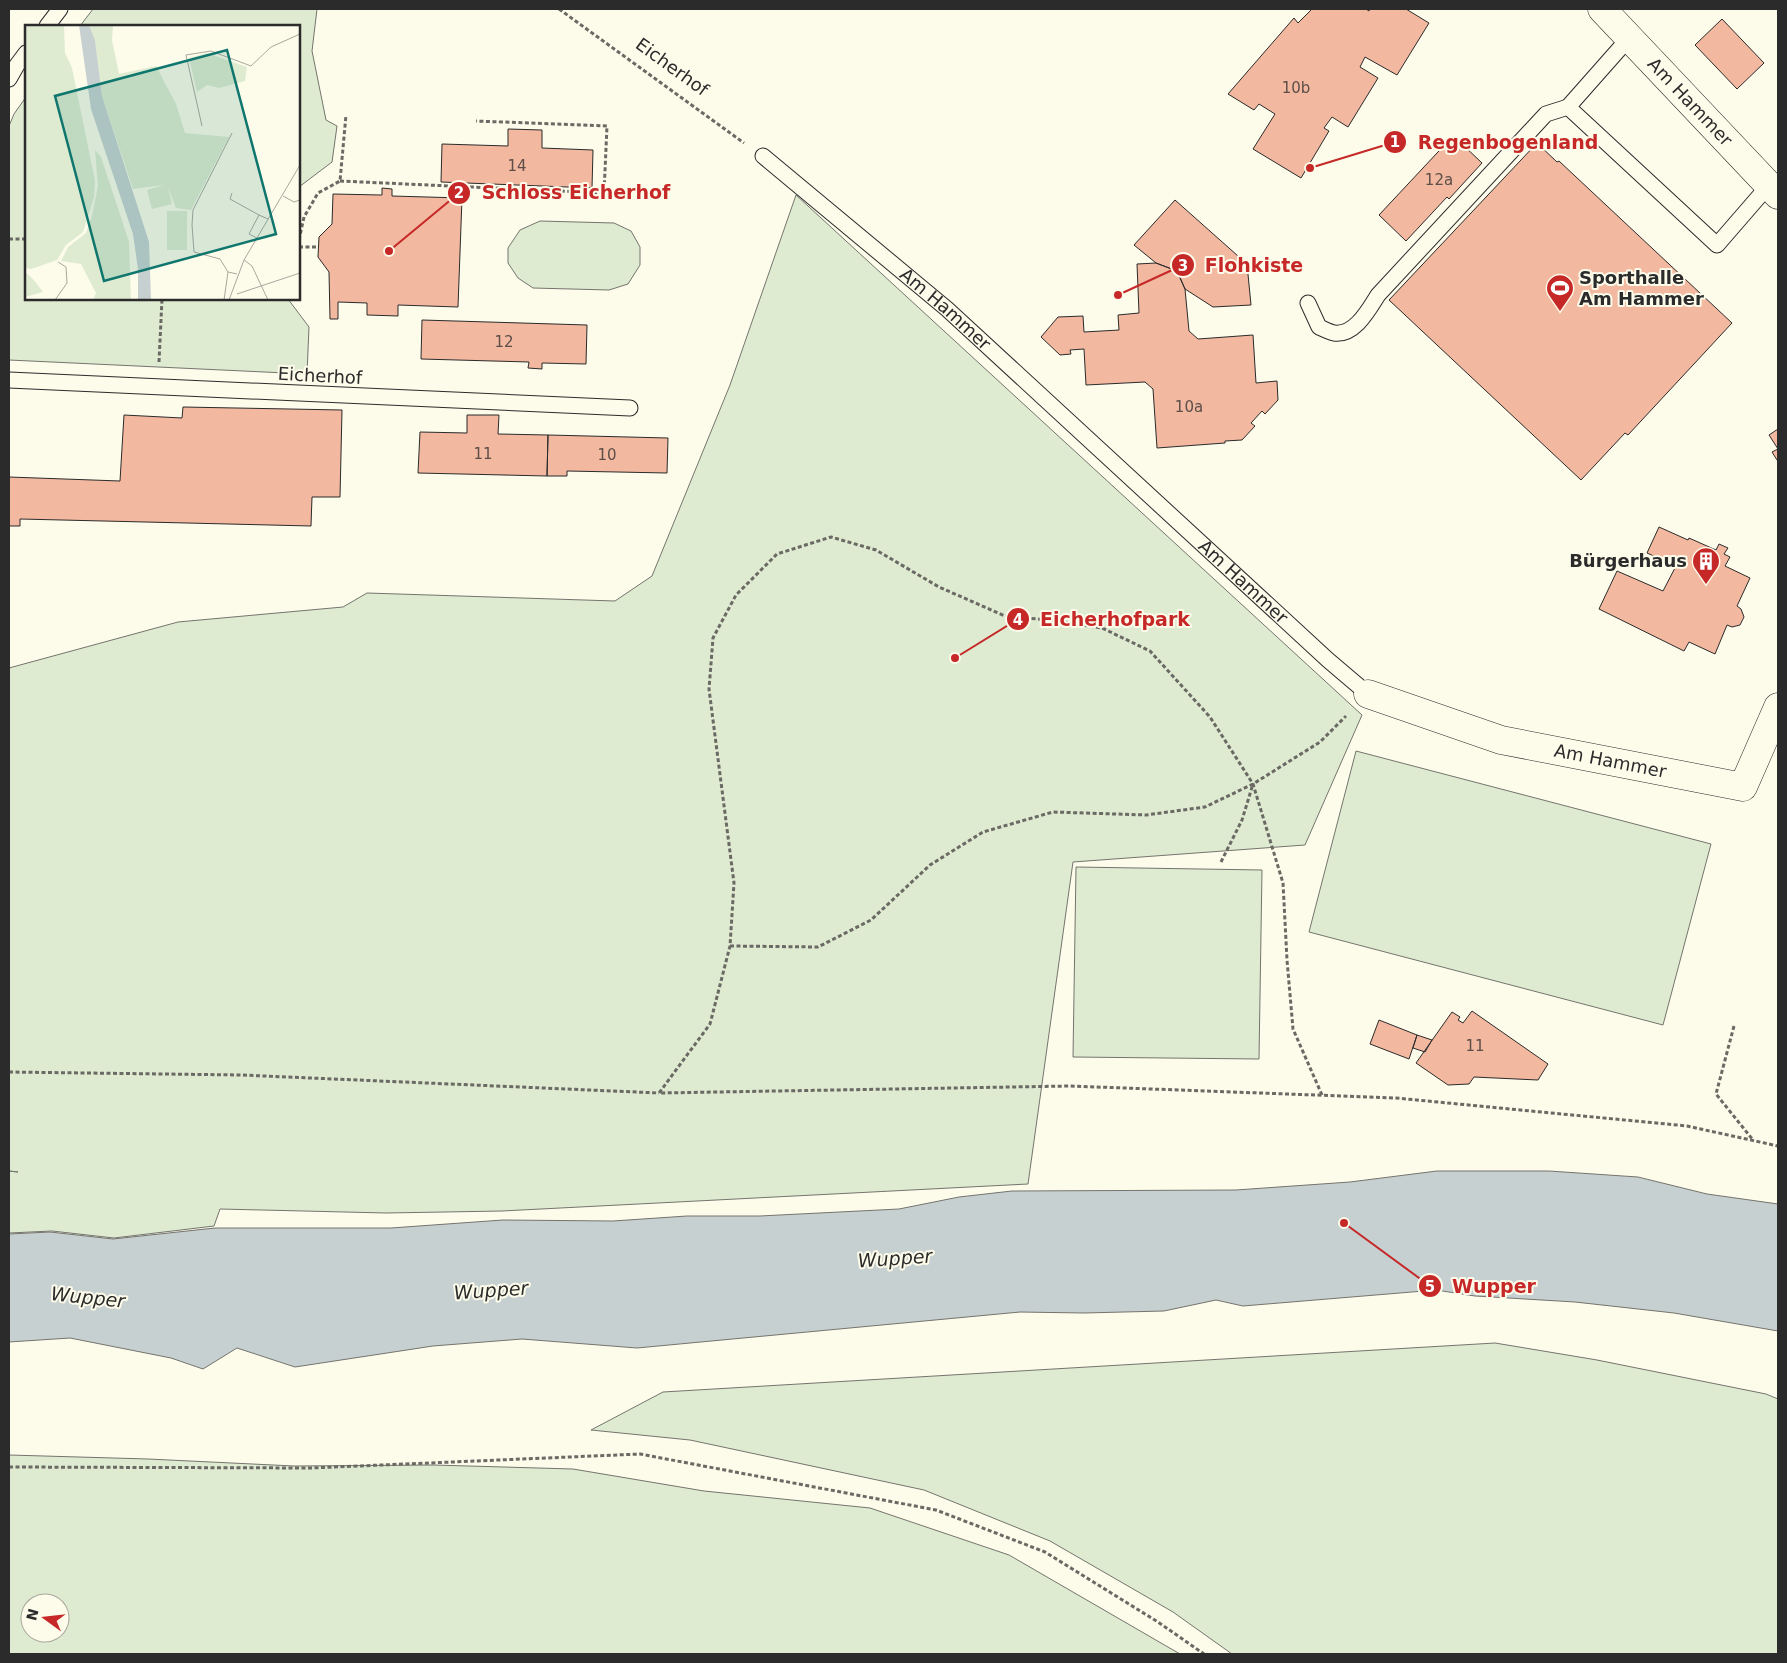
<svg xmlns="http://www.w3.org/2000/svg" width="1787" height="1663" font-family="'DejaVu Sans',sans-serif">
<rect width="100%" height="100%" fill="#fdfbea"/>
<!-- green -->
<path fill="#deebd1" stroke="#74746e" fill-rule="evenodd" d="M93,9H317L312,51L326,120L337,126L332,162L299,187V26H80Z
M26,97V299H288L309,327L307,374L9,360V126L14,114Z
M796,195L1362,715L1305,845L1073,862L1028,1184L502,1211L386,1213L220,1209L214,1226L114,1238L52,1231L9,1233V1171L18,1172L9,1171V668L178,622L343,607L367,593L615,601L652,576L730,385Z
M540,221L614,223L631,231L640,247V265L628,284L609,290L533,288L518,278L508,263V248L520,230Z
M1356,751L1711,844L1663,1025L1309,932Z
M1076,867L1262,870L1259,1059L1073,1057Z
M1495,1343L1597,1360L1766,1394L1778,1399V1654H1232L1173,1612L1050,1541L924,1490L690,1440L591,1430L663,1392Z
M9,1455L148,1459L294,1466L433,1465L573,1469L704,1491L870,1508L1009,1555L1180,1654H9ZM30,1603H60V1633H30Z"/>
<!-- water -->
<path fill="#c7d0d0" stroke="#74746e" d="M1437,1171H1549L1638,1177L1707,1194L1778,1204V1331L1674,1313L1575,1302L1475,1296L1436,1290L1243,1306L1216,1300L1164,1311L1084,1313L1020,1312L637,1348L522,1339L433,1346L295,1367L237,1348L203,1369L171,1358L70,1338L9,1342V1234L50,1232L113,1239L215,1228H391L503,1220L613,1221L687,1216H760L899,1209L959,1197L1012,1191L1236,1190L1350,1182Z"/>
<!-- building -->
<path fill="#f2b8a0" stroke="#2b2b2b" d="M1312,9H1366L1369,11L1370,9H1406L1429,23L1397,75L1365,57L1360,67L1378,78L1348,127L1332,117L1324,128L1329,131L1301,178L1253,149L1275,114L1259,104L1254,110L1228,94L1294,18L1298,23Z
M1722,19L1764,63L1737,89L1695,45Z
M508,129L542,130V148L593,150L592,188L441,182L442,144L508,146Z
M1452,137L1459,144L1461,143L1482,163L1449,199L1447,197L1406,241L1379,215Z
M1537,143L1557,162L1559,161L1732,323L1628,435L1625,433L1581,480L1389,300Z
M382,188L392,189V196L462,198L458,307L398,305V316L367,315V303L338,302V319H330L329,272L318,257L319,237L332,224L333,194L382,195Z
M1175,200L1247,264L1251,305L1213,307L1185,289L1177,271L1156,263L1134,245Z
M1156,263L1177,271L1185,289L1189,331L1198,339L1253,335L1256,383L1277,381L1278,400L1265,414L1262,411L1251,423L1255,426L1242,440L1225,441V443L1157,448L1153,389L1145,382L1086,385L1084,349L1070,350L1071,354L1060,355L1041,337L1058,317L1083,316L1084,332L1119,330L1118,315L1139,313L1137,264Z
M422,320L587,325L586,364L542,363V369L528,368L529,362L421,359Z
M183,407L342,410L340,497H312L311,526L20,519V526H9V477L120,481L124,415L182,418Z
M467,415H499L498,434L548,435L547,476L418,473L420,432L467,433Z
M1778,429V459L1777,460L1772,452L1778,449L1769,435Z
M548,435L668,438L667,473L567,471V476H547Z
M1659,527L1688,540L1689,538L1716,550L1719,544L1728,548L1724,554L1730,557L1725,566L1750,578L1737,606L1741,609L1744,617L1740,625L1732,627L1727,625L1715,654L1689,642L1684,651L1599,609L1617,571L1663,591L1676,566L1647,553Z
M1472,1011L1548,1064L1538,1080L1474,1077L1469,1084L1448,1085L1416,1063L1452,1012L1460,1017L1458,1020L1463,1023Z
M1379,1020L1417,1035L1409,1059L1370,1044Z
M1417,1035L1432,1040L1425,1052L1413,1048Z"/>
<g fill="none" stroke-linecap="round" stroke-linejoin="round">
<!-- service casing -->
<g stroke="#2b2b2b" stroke-width="17">
<g id="service">
<path d="M47,26L60,9"/>
<path d="M1629,38L1568,107L1717,245L1769,185"/>
<path d="M9,79L17,65L26,53"/>
<path id="s1" d="M763,156L947,309L1328,660L1368,694"/>
<path d="M1308,303L1319,327C1324,329 1329,332 1334,333C1355,336 1369,309 1378,295L1546,114L1568,107"/>
<path d="M9,380L630,408"/>
</g>
</g>
<!-- minor casing -->
<g stroke="#2b2b2b" stroke-width="29">
<g id="minor">
<path id="s2" d="M1368,694L1501,740L1743,787L1778,707"/>
</g>
</g>
<!-- secondary casing -->
<g stroke="#2b2b2b" stroke-width="29">
<g id="secondary">
<path id="s3" d="M1602,9L1778,195"/>
</g>
</g>
<!-- path -->
<path stroke="#6a6964" stroke-width="3" stroke-dasharray="4 2.5" stroke-linecap="butt" d="M559,9L744,143
M340,181L604,193L607,126L476,121
M9,239H26
M299,240L304,217L318,193L340,181L346,115
M299,247H318
M159,362L162,299
M1221,862L1242,820L1253,784
M730,946L818,947L871,920L930,865L983,832L1053,812L1146,815L1205,807L1253,784L1320,742L1346,716
M1734,1026L1716,1094L1753,1140
M9,1072L241,1075L659,1093
M1322,1095L1293,1029L1287,960L1283,883L1253,784L1210,717L1150,651L1102,628L1048,620L1005,616L939,587L876,550L831,537L777,554L736,595L713,638L709,689L734,883L730,946L710,1024L659,1093L1070,1086L1396,1098L1687,1126L1778,1146
M9,1467L311,1468L640,1454L936,1510L1045,1552L1158,1622L1204,1654"/>
<!-- service -->
<use href="#service" stroke="#fdfbea" stroke-width="15"/>
<!-- minor -->
<use href="#minor" stroke="#fdfbea" stroke-width="28"/>
<!-- secondary -->
<use href="#secondary" stroke="#fdfbea" stroke-width="28"/>
</g>
<!-- icons -->
<defs>
<g id="stadium-pin" transform="scale(1.4375)"><path d="M0 17L-7.5 6A9.5 9.5 0 1 1 7.5 6Z" fill="#c62828" stroke="#fdfbea"/><path d="M0-5a6.5 5 0 1 0 0 10a6.5 5 0 1 0 0-10ZM-3.5-1.8h7v3.6h-7Z" fill="#fff"/></g>
<g id="building-pin" transform="scale(1.4375)"><path d="M0 17L-7.5 6A9.5 9.5 0 1 1 7.5 6Z" fill="#c62828" stroke="#fdfbea"/><path d="M-4-6H4V6H1V3H-1V6H-4ZM-2.5-4.3h1.7v1.8h-1.7ZM.8-4.3h1.7v1.8H.8ZM-2.5-1h1.7V.8h-1.7ZM.8-1h1.7V.8H.8Z" fill="#fff"/></g>
</defs>
<g fill-rule="evenodd">
<use href="#stadium-pin" x="1560" y="288"/>
<use href="#building-pin" x="1706" y="561"/>
</g>
<g text-anchor="middle" stroke-width="4" stroke-linejoin="round" paint-order="stroke">
<!-- number labels -->
<g font-size="15" fill="#5d4e48">
<text x="1296" y="93">10b</text>
<text x="517" y="171">14</text>
<text x="1439" y="185">12a</text>
<text x="504" y="347">12</text>
<text x="1189" y="412">10a</text>
<text x="483" y="459">11</text>
<text x="607" y="460">10</text>
<text x="1475" y="1051">11</text>
</g>
<!-- street labels -->
<g font-size="18" fill="#2b2b2b" stroke="#fdfbea">
<text transform="translate(672 67) rotate(36)" y="6">Eicherhof</text>
<text dy="6" stroke="none"><textPath href="#s3" startOffset="128">Am Hammer</textPath></text>
<text dy="6" stroke="none"><textPath href="#s1" startOffset="238">Am Hammer</textPath></text>
<text transform="translate(320 376) rotate(3)" y="6">Eicherhof</text>
<text dy="6" stroke="none"><textPath href="#s1" startOffset="642">Am Hammer</textPath></text>
<text dy="6" stroke="none"><textPath href="#s2" startOffset="252">Am Hammer</textPath></text>
</g>
<!-- poi labels -->
<g font-size="18" font-weight="bold" fill="#2b2b2b" stroke="#fdfbea" text-anchor="start">
<text x="1579" y="284">Sporthalle<tspan x="1579" dy="21">Am Hammer</tspan></text>
<text x="1687" y="567" text-anchor="end">Bürgerhaus</text>
</g>
<!-- water labels -->
<g font-size="19" font-style="italic" fill="#2b2b2b" stroke="#fdfbea">
<text transform="translate(895 1258) rotate(-4)" y="7">Wupper</text>
<text transform="translate(491 1290) rotate(-4)" y="7">Wupper</text>
<text transform="translate(88 1297) rotate(6)" y="7">Wupper</text>
</g>
</g>
<!-- overview -->
<g transform="translate(25 25)">
<rect width="275" height="275" fill="#fdfbea"/>
<path d="M0,0H39L40,28L47,43L70,156L69,172L58,207L41,220L32,235L6,244L0,243ZM64,0H88L87,15L94,49L131,41L151,79L160,108L204,112L166,185L151,183L143,162L147,179L127,184L122,165L139,160L108,164L77,71L70,15ZM182,28L222,42L220,56L194,63L182,60L172,67L164,33ZM70,125L76,132L104,217L106,275H68L71,268L56,239L36,236L43,222L61,208L67,191L73,161ZM142,186H162V225H142ZM0,247L8,254L18,267L0,272Z" fill="#deebd1"/>
<path d="M54,0H64L70,15L77,71L124,217L126,275H113V244L108,209L66,84Z" fill="#c7d0d0"/>
<path fill="none" stroke="#a9a89e" stroke-width="1" d="M177,101L161,30L186,26L226,41L246,22L275,9M207,108L168,185L167,200L169,227L195,234L203,247L212,249M207,168L205,174L234,190M258,171L269,177L275,175M232,213L224,209L234,190L243,194M219,235L227,241L243,275M212,269L275,248M30,275L42,258L41,242L33,237M199,275L203,247M204,275L219,235L275,140"/>
<path fill="#0f766e" fill-opacity="0.15" stroke="#0f766e" stroke-width="2.5" d="M202,25L251,209L79,256L30,71Z"/>
<rect width="275" height="275" fill="none" stroke="#2b2b2b" stroke-width="2.5"/>
</g>
<!-- callouts -->
<path fill="none" stroke="#c62828" stroke-width="2" d="M1310 168L1395 142M389 251L459 193M1118 295L1183 265M955 658L1018 619M1344 1223L1430 1286"/>
<g fill="#c62828" stroke="#fdfbea" stroke-width="2">
<circle cx="1310" cy="168" r="5"/>
<circle cx="389" cy="251" r="5"/>
<circle cx="1118" cy="295" r="5"/>
<circle cx="955" cy="658" r="5"/>
<circle cx="1344" cy="1223" r="5"/>
<circle cx="1395" cy="142" r="12"/>
<circle cx="459" cy="193" r="12"/>
<circle cx="1183" cy="265" r="12"/>
<circle cx="1018" cy="619" r="12"/>
<circle cx="1430" cy="1286" r="12"/>
</g>
<g font-size="15" text-anchor="middle" font-weight="bold" fill="#fff">
<text x="1395" y="147">1</text>
<text x="459" y="198">2</text>
<text x="1183" y="271">3</text>
<text x="1018" y="625">4</text>
<text x="1430" y="1292">5</text>
</g>
<g font-size="19" text-anchor="middle" font-weight="bold" fill="#c62828" stroke="#fdfbea" stroke-width="4" stroke-linejoin="round" paint-order="stroke">
<text x="1508" y="149">Regenbogenland</text>
<text x="576" y="199">Schloss Eicherhof</text>
<text x="1254" y="272">Flohkiste</text>
<text x="1115" y="626">Eicherhofpark</text>
<text x="1494" y="1293">Wupper</text>
</g>
<!-- border -->
<rect width="1787" height="1663" fill="none" stroke="#2b2b2b" stroke-width="20"/>
<!-- north arrow -->
<g transform="translate(45 1618) rotate(285)"><circle r="24" fill="#fdfbea" stroke="#a9a89e"/>
<path d="M0-4L9 19L0 12L-9 19Z" fill="#c62828"/>
<text y="-8" font-size="14" font-weight="bold" text-anchor="middle" fill="#2b2b2b">N</text>
</g>
</svg>
